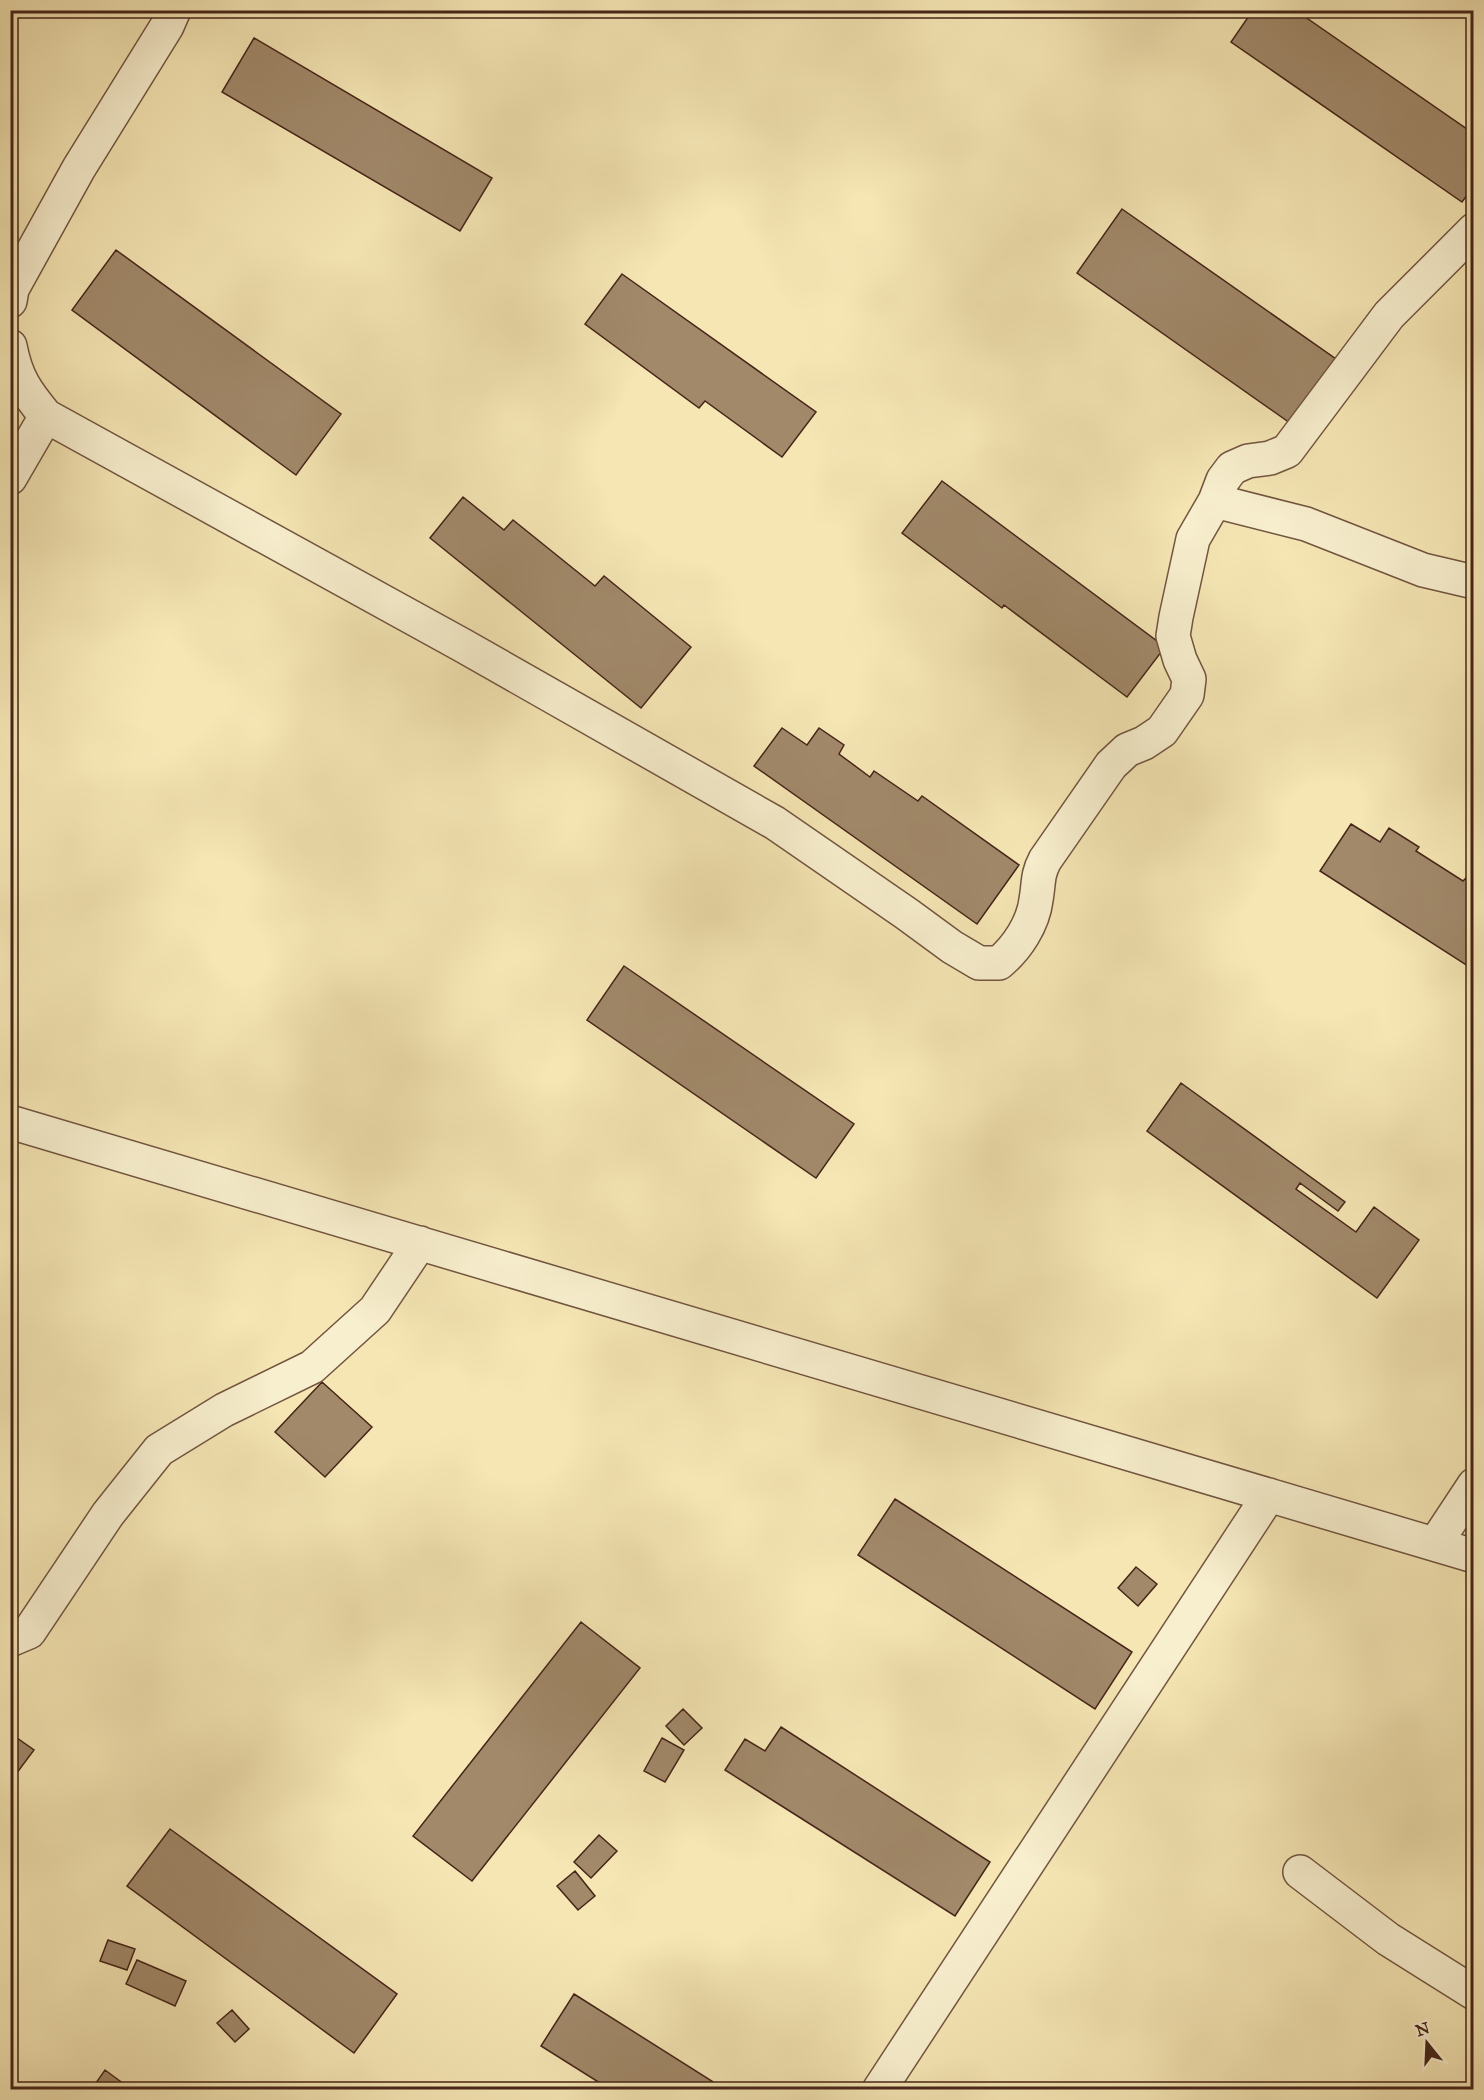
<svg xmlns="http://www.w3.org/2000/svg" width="1484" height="2100" font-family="'IM FELL Great Primer',serif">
<rect width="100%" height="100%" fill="#f5e6b4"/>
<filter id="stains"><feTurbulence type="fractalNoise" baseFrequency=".00333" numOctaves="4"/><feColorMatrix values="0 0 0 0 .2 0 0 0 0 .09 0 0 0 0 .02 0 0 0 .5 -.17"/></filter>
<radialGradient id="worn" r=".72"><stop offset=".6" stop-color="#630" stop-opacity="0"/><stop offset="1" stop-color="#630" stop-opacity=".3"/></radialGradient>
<!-- building -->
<path fill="#a1896a" stroke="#462519" stroke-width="1.5" d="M1253,10H1295L1474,134V186L1462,202L1231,42Z
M254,38L492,178L460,231L222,92Z
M1122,209L1336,359L1290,423L1077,273Z
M116,250L341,414L296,475L72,310Z
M622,274L816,412L782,457L705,401L699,408L585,324Z
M942,481L1165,647L1127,697L1004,605L1002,608L902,533Z
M463,497L504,530L513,520L595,586L604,576L691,647L641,708L430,538Z
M782,728L807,745L819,728L844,745L839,754L870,777L874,771L918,801L922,796L1019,865L977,924L754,766Z
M1351,824L1380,842L1389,828L1419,847L1416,851L1463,881L1466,878L1474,883V970L1320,871Z
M624,966L854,1124L816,1178L587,1020Z
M1181,1083L1345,1202L1338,1211L1300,1183L1296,1189L1356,1232L1374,1207L1419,1240L1377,1298L1147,1131Z
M322,1382L372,1427L325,1477L275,1432Z
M895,1499L1132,1652L1095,1709L858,1555Z
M1136,1567L1157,1584L1138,1606L1118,1588Z
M581,1622L640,1668L472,1881L413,1836Z
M683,1709L702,1728L684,1745L666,1726Z
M781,1727L990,1862L955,1916L725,1770L745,1739L765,1751Z
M10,1733L34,1750L10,1782Z
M662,1738L684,1750L665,1782L644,1771Z
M170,1829L397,1994L354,2053L127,1886Z
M599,1835L617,1851L591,1878L574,1862Z
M575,1871L595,1896L578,1910L557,1886Z
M108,1940L135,1949L127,1970L100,1961Z
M137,1960L186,1981L175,2006L126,1984Z
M574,1994L726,2090H611L541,2046Z
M232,2010L249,2029L235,2042L217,2023Z
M105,2070L132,2090H91Z"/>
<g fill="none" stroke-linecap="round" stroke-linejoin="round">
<!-- minor casing -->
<g stroke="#725540" stroke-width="36">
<path id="minor" d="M10,301L12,289L79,168L167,26L174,10
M10,346C16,378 26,392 46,416L462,645L775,823L907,914L952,947L979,963H999C1017,948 1033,924 1036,900C1039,883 1037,875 1045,860L1111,765L1127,750L1144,743L1162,731L1187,695L1189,679L1180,660L1173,636L1176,617L1193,539L1215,501L1223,480L1232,468L1248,461L1270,458L1287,451L1389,315L1474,230
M10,478L46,416
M1215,501L1306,524L1423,570L1474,582
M10,1122L1474,1556
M1435,1544L1474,1485
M10,1640L29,1632L108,1514L159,1450L224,1410L312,1367L375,1310L420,1243
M1300,1872L1388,1939L1474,1993
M879,2090L1269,1495"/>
</g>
<!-- minor -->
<use href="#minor" stroke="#f8efce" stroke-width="33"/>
</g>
<!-- margin -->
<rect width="1484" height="2100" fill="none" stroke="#f5e6b4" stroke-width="36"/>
<rect x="12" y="12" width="1460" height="2076" fill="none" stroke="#462519" stroke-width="3"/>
<rect x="18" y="18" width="1448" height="2064" fill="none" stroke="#462519" stroke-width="1.5"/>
<!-- north arrow -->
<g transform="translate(1427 2043) rotate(342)" stroke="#f8efce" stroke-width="4.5" paint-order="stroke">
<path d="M0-4.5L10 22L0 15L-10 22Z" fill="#462519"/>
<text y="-9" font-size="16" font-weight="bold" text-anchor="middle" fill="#462519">N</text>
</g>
<rect width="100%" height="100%" filter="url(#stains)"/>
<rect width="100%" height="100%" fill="url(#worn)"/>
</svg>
